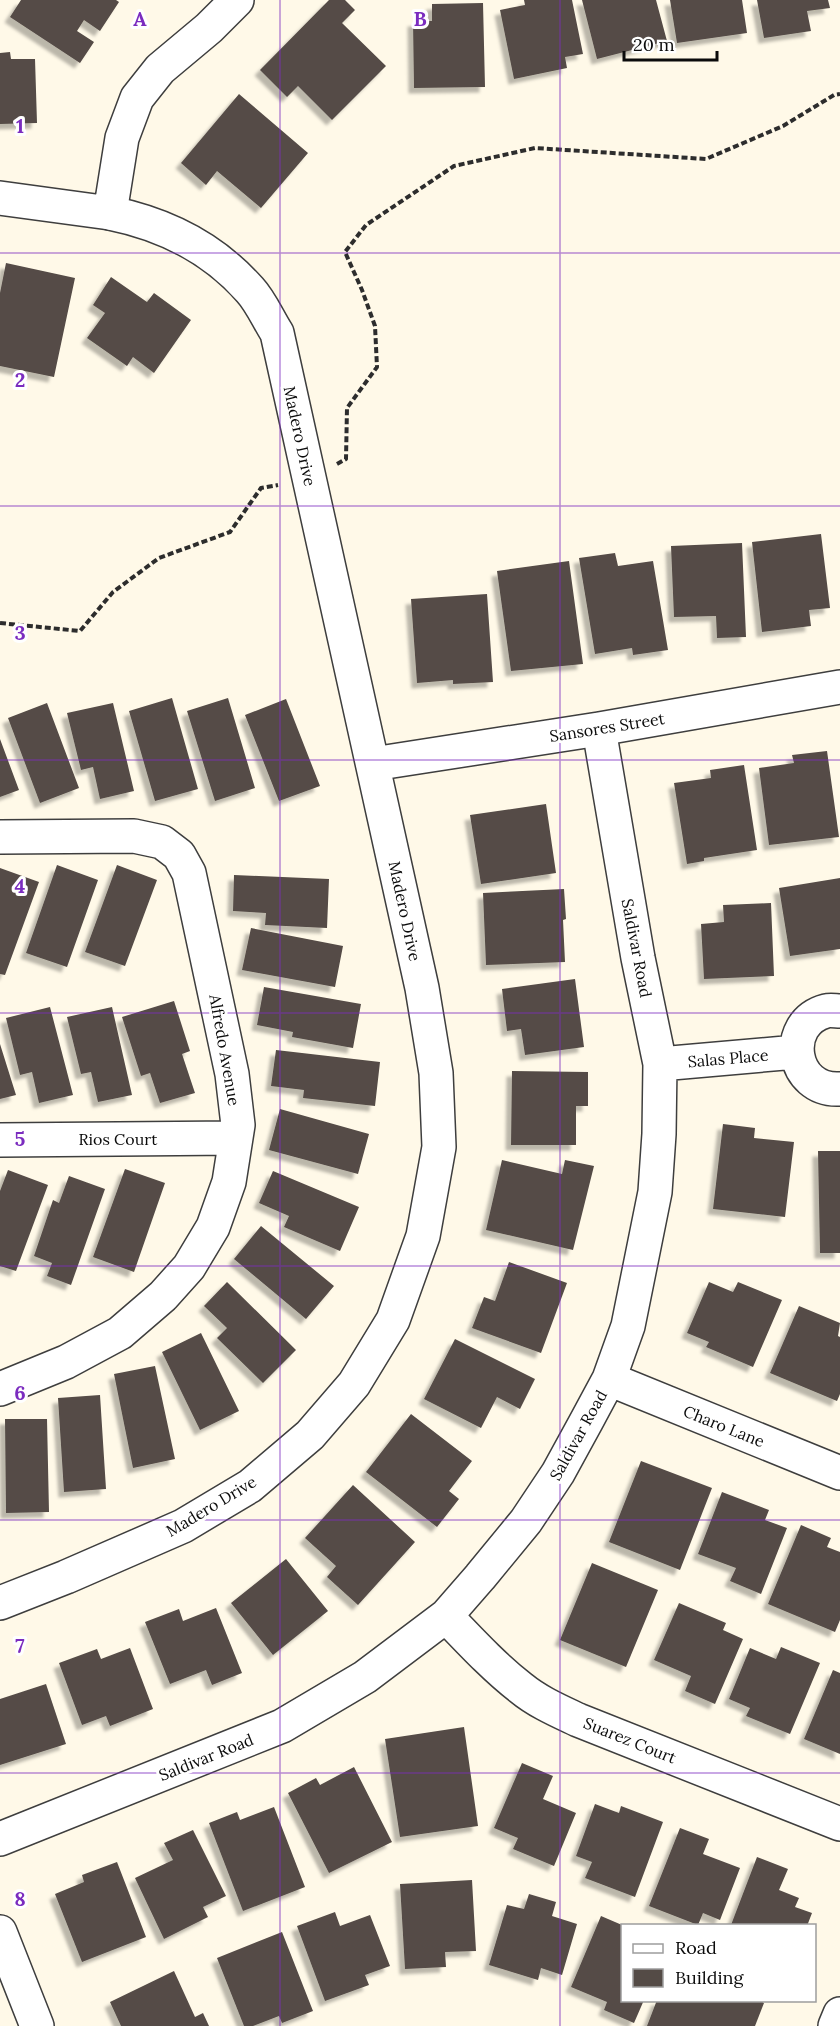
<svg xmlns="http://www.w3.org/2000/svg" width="840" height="2026" font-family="Lora,serif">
<defs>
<filter id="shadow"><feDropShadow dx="-5.5" dy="5.5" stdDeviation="1.5" flood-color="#0004"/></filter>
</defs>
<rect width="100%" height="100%" fill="#fff9e8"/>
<!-- building -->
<path fill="#544b46" filter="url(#shadow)" d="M21,0H116L119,2L100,31L84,20L77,31L94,42L80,63L10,17Z
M329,0H345L355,10L342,23L386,66L332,120L298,86L287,97L260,70Z
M524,0H572L583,54L565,57L567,68L514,79L500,10L525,5Z
M582,0H656L667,41L597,59Z
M670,0H742L747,33L677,43Z
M757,0H828L830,8L807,11L811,31L764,38Z
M483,3L485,87L414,88L413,21H432V4Z
M10,52L11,59H35L37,123L0,124V53Z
M239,94L308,153L261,208L217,171L206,185L181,163Z
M6,263L75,278L54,377L0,366V293Z
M111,277L147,302L154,293L191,320L154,373L133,357L127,366L87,338L105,313L93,305Z
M821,534L830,608L809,610L811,626L762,632L752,542Z
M742,543L746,637L717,638L716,616L674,617L671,546Z
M615,553L618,566L653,561L668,650L633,655L632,648L595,654L579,558Z
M569,561L583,664L511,671L497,571Z
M487,594L493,682L453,684V680L417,683L411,599Z
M172,698L198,789L155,801L129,711Z
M228,698L255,788L215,801L187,711Z
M286,699L320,786L279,801L245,715Z
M47,703L79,788L40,803L8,718Z
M113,703L134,791L100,799L93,767L81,770L67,713Z
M0,739L19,790L0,797Z
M827,751L839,837L769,845L759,768L794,763L792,755Z
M744,765L757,850L704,858V861L687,864L674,783L711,778L710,770Z
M546,804L556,873L481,884L470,815Z
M57,865L98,880L67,967L26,953Z
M117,865L157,880L125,966L85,952Z
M0,868L39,882L5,975L0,974Z
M234,875L329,879L327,928L265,925L266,913L233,911Z
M840,878V949L790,956L779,888Z
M564,889L566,919L563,920L565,962L486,965L483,893Z
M771,903L774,976L704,979L701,924L724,922L723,905Z
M251,928L343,946L335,987L242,970Z
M575,979L584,1047L525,1055L521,1029L507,1031L502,989Z
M264,987L361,1004L353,1048L292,1037L293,1032L257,1025Z
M174,1001L190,1051L182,1054L195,1093L160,1103L150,1073L141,1076L122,1017Z
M50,1007L73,1095L39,1103L32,1072L20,1075L6,1018Z
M112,1007L132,1095L98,1102L91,1072L81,1074L67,1017Z
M0,1044L16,1095L0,1099Z
M276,1050L380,1062L375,1106L303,1098L304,1090L271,1086Z
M512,1071L588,1072V1106H576V1145H511Z
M280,1109L369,1134L358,1174L269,1150Z
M723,1124L755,1128L754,1138L794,1142L785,1217L713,1209Z
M818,1151H840V1253H820Z
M502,1160L562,1174L565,1160L594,1166L573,1250L486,1230Z
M125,1169L165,1183L134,1272L93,1257Z
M8,1170L48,1185L16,1271L0,1266V1191Z
M273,1171L359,1207L340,1251L284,1227L289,1216L259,1203Z
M69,1176L105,1189L71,1285L47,1276L52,1263L34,1256L53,1200L59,1203Z
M261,1226L334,1286L306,1319L234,1259Z
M509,1262L567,1283L541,1353L472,1328L484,1297L495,1301Z
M227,1282L296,1350L263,1383L217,1338L227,1328L204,1306Z
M709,1282L733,1292L738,1282L782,1300L753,1367L706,1347L709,1342L687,1333Z
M799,1306L840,1323L838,1336L840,1337V1394L837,1401L770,1373Z
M201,1333L239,1411L200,1430L162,1352Z
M455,1339L535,1379L520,1409L497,1397L481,1428L424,1399Z
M155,1366L175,1459L133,1468L114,1374Z
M100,1395L106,1489L64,1492L58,1398Z
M411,1414L472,1461L449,1491L459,1499L437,1527L366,1472Z
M5,1419H47L49,1512L6,1513Z
M641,1461L712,1488L680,1570L609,1542Z
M353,1485L415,1542L358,1605L327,1577L336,1566L305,1538Z
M722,1492L769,1510L765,1520L787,1528L761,1594L730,1581L736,1568L698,1554Z
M801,1525L831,1538L827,1547L840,1552V1620L835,1632L768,1604Z
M286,1559L328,1611L273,1655L231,1603Z
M592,1563L658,1590L626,1667L560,1640Z
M679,1603L726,1623L723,1630L743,1639L715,1704L685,1691L691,1676L654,1660Z
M216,1608L242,1673L212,1685L206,1670L170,1684L145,1622L179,1609L183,1621Z
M781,1647L820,1663L790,1734L746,1716L750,1708L729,1699L750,1648L776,1659Z
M130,1648L153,1709L110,1726L106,1716L82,1725L59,1663L97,1649L101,1659Z
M833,1670L840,1673V1754L804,1739Z
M46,1684L66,1744L0,1765V1699Z
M464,1727L478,1826L400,1837L385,1739Z
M522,1763L553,1776L543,1799L576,1813L554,1866L513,1849L518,1838L494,1828Z
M354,1767L392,1842L329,1873L288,1793L316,1778L320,1785Z
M595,1804L619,1813L621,1806L663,1822L635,1897L585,1878L592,1862L576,1856Z
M274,1807L305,1887L243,1911L209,1823L237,1812L240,1820Z
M680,1828L709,1839L703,1854L740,1868L720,1920L703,1913L698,1925L649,1906Z
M193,1830L226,1896L203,1907L208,1917L164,1939L135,1878L173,1860L164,1843Z
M757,1857L788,1869L779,1890L799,1898L795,1907L812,1913L807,1926L731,1925Z
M117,1862L146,1937L82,1962L55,1894L84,1882L82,1875Z
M472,1880L476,1951L445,1952L446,1967L405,1969L400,1884Z
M529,1894L556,1902L552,1916L577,1924L562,1975L541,1968L538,1980L489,1965L507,1905L524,1909Z
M335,1912L340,1926L370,1915L390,1966L365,1975L369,1985L325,2001L297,1926Z
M601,1916L622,1925V2000H644L634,2023L604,2010L607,2002L571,1987Z
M282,1932L313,2011L282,2023L279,2016L253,2026H244L217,1958Z
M174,1971L195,2017L203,2013L209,2026H121L110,2002Z
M657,2000H759L764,2003L755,2026H647Z"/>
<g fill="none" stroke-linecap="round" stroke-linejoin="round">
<!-- minor casing -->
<g stroke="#3e3e3e" stroke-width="36">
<path id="minor" d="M0,198L110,213L122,138L137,98L160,69L209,28L237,0
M373,764L599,729L840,687
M0,837L134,836L162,842L179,855L189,873L232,1074L238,1125L229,1182L213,1227L189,1267L163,1296L120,1333L66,1362L0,1389
M840,1011C836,1011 830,1010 826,1011C781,1023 791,1092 840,1089
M660,1064L796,1052
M0,1140L236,1138
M609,1379L840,1473
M446,1616C470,1641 494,1667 521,1688C538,1702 559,1711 578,1720L840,1824
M0,1839L282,1726L365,1677L446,1616L480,1577L526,1521L558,1473L587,1420L609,1379L628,1326L655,1192L659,1134L660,1064L638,958L599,729
M0,1932L37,2026
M835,2026L840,2014"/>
</g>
<!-- tertiary casing -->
<g stroke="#3e3e3e" stroke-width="36">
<path id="tertiary" d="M0,1603L66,1577L183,1526L250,1486L310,1435L354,1384L393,1320L423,1236L439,1147L436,1073L422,988L277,333C268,319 261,302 250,290C212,247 165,224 110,213"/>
</g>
<!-- path -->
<path stroke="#2d2d2d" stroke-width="4" stroke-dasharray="6 3" stroke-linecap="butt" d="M337,464L346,459L347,408L377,367L375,326L362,290L345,252L366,225L454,166L535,148L706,159L783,126L834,95L840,94
M0,623L80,631L113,592L159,558L230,532L261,488L278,485"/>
<!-- minor -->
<use href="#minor" stroke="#fff" stroke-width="33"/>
<!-- tertiary -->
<use href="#tertiary" stroke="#fff" stroke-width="33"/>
</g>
<!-- grid -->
<path fill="none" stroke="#7b2cbf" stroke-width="1.5" stroke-opacity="0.55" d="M280,0V2026M560,0V2026M0,253H840M0,506H840M0,760H840M0,1013H840M0,1266H840M0,1520H840M0,1773H840"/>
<g text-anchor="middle" stroke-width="6" stroke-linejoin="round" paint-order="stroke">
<!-- street labels -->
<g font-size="16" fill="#0b0b0b" stroke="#fff">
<text transform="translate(300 436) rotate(78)" y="6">Madero Drive</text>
<text transform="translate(607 727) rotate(-9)" y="6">Sansores Street</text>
<text transform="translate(405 911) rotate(78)" y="6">Madero Drive</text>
<text transform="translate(637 948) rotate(79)" y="6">Saldivar Road</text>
<text transform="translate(225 1050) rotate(80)" y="6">Alfredo Avenue</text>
<text transform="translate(728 1058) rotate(-5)" y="6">Salas Place</text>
<text x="118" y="1145">Rios Court</text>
<text transform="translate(724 1426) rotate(22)" y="6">Charo Lane</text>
<text transform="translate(578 1435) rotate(-61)" y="6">Saldivar Road</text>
<text transform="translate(211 1506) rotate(-31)" y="6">Madero Drive</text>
<text transform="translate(630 1740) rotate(22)" y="6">Suarez Court</text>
<text transform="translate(206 1757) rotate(-22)" y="6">Saldivar Road</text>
</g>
</g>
<g font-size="20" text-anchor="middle" font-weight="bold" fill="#7b2cbf" stroke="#fff" stroke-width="6" stroke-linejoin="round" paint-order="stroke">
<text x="140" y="26">A</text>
<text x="420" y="26">B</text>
<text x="20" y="133">1</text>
<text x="20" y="387">2</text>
<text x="20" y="640">3</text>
<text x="20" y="893">4</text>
<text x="20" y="1146">5</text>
<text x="20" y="1400">6</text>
<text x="20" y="1653">7</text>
<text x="20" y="1906">8</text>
</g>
<!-- legend -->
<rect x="621" y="1924" width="195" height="78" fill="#ffffff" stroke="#9d9d9d" stroke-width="1.5"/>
<rect x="633" y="1944" width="30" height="9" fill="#ffffff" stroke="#9d9d9d" stroke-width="1.5"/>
<text x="675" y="1954" font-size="18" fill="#0b0b0b">Road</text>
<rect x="633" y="1969" width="30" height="18" fill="#544b46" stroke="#9d9d9d" stroke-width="1.5"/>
<text x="675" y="1984" font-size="18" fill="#0b0b0b">Building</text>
<!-- scale -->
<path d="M624 51v9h93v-9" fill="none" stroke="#0b0b0b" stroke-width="3"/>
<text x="633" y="51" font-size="18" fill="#0b0b0b" stroke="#ffffff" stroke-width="4.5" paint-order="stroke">20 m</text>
</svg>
